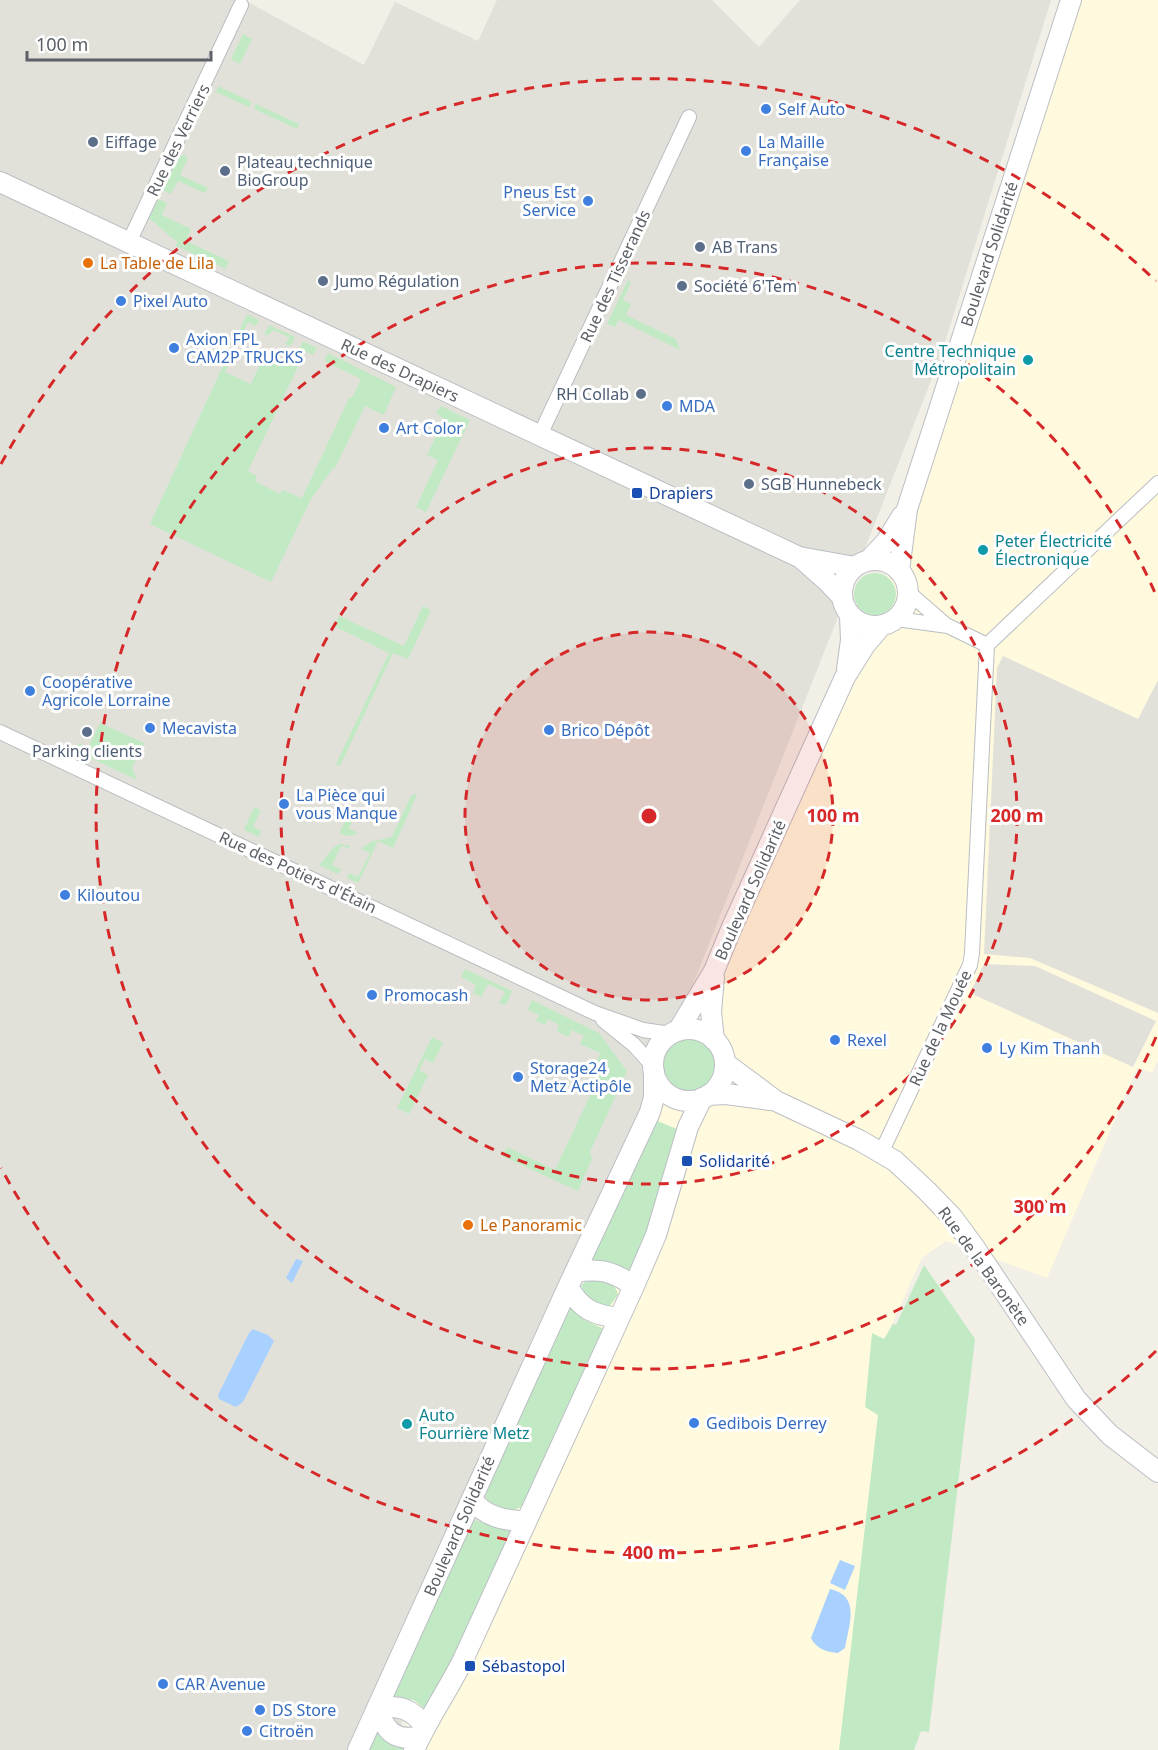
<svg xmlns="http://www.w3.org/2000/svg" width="1158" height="1750" font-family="'Noto Sans',sans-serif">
<rect width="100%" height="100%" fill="#f1efe6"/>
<!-- commercial -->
<path fill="#fffadd" d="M1080,0H1158V1061L1152,1073L1137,1068L1047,1278L946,1241L922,1258L887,1335L844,1750H396L877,591L911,533Z"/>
<!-- industrial -->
<path fill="#e1e1da" d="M0,0H244L364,65L395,2L478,41L497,0H712L759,47L800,0H1051L940,358L391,1750H0Z
M1003,656L1138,719L1158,680V1013L1030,958L984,954L997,668Z
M984,964L1035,966L1156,1021L1133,1067L970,993Z"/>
<!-- green -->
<path fill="#c1eac4" d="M243,34L252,39L240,64L231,59Z
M218,86L252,102L249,107L216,92Z
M256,104L299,124L297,129L254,109Z
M185,155L188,158L180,175L208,188L205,193L178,181L171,194L163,190L179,156Z
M158,199L167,203L162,215L191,229L186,241L229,261L226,269L176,246L177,241C166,235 160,225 149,219Z
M628,280L631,282L623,300L631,304L626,315L676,339L680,350L619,320L615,327L607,324Z
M247,314L259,320L256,326L248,322L225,372L251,384L265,353L292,366L303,341L317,348L313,355L305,352L248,471L257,476L255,481L280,494L282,490L302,498L349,398L353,396L361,379L326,362L325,358L328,353L396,387L384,415L365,406L335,468H333L311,499L271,582L150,524Z
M269,325L295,337L291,346L285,344L290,338L274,330L268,335H264Z
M441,406L470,420L426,512L416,507L438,460L427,455L444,419L436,413Z
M854 594a21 21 0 1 1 42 0a21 21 0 1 1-42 0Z
M423,606L431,610L408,659L393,653L340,766L336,764L389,653L334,626L339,616L404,646Z
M100,723L144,743L132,768L137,780L76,751L79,743L88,747Z
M415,794L417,795L393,848L378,841L358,883L347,878L349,873L358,877L370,853L361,849L370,842L392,837L411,796Z
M254,807L261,810L253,827L261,831L259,837L244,830Z
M347,817L353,820L349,828L358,833C353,837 346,836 341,834L340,831Z
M340,844L350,846V848L341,846L332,865L341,869L338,874L319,865L334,847Z
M465,969L512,991L506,1005L499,1003L505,992L488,984L481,997L473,993L476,985L461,977Z
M532,1000L599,1033L627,1071L590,1152L592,1159L578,1191L502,1156L507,1147L555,1170L604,1066L597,1061L600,1053L580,1044L584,1036L572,1030L568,1037L557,1031L559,1025L548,1019L545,1025L536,1021L539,1015L528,1010Z
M432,1037L443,1043L433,1063L425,1059L419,1070L428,1075L409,1114L397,1108Z
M662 1066a27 27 0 1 1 54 0a27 27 0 1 1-54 0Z
M655,1120L679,1130L648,1234L633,1271L607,1263H595L588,1259Z
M924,1265L975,1339L929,1732L921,1731L914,1750H839L878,1415L865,1407L872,1333L884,1339L893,1324L896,1325Z
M588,1280C603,1280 614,1279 618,1295L609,1307C594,1305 586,1299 581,1285Z
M570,1305L585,1320L606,1330L527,1504L508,1513L492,1504L486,1498L488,1482Z
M471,1520L505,1526L514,1533L428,1712L414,1700L391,1695Z
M377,1727L410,1748L409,1750H366Z"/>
<!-- water -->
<path fill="#a8d1ff" d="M296,1259L303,1261L292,1283L286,1278Z
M253,1329L268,1335L274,1341L243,1402L236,1407L219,1399L218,1395L249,1333Z
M840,1560L855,1566L845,1590L830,1583Z
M830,1589C861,1596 849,1624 845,1648L838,1653C827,1652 816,1649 811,1638Z"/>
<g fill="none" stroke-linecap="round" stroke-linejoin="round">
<!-- street casing -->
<g stroke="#babdc2" stroke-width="16">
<path id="street" d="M129,242L241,5
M540,435L689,117
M908,592L946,625
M896,619L948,626L987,645
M0,732L595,1013L643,1030L671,1034
M603,1020L634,1045L653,1066
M881,1153L970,965L972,953L987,645L1158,483"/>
</g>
<!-- secondary casing -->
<g stroke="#bbbec4" stroke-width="22">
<path id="secondary" d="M0,182L799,557L855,567
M802,559L827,581L842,597
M842 593a33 33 0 1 1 66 0a33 33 0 1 1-66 0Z
M868,561L886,542L902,516
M899,571L907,509L1071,0
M847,669L851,640L850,615
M714,977L711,1012L714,1040
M653 1065a36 36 0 1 1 72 0a36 36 0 1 1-72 0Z
M678,1031L714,971L732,927L845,677L865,645L882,625
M725,1063L776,1101L859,1140L895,1161L927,1191L953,1218L975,1248L1076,1399L1110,1435L1158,1472
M708,1095L726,1094L770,1100
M575,1272C601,1268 612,1271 634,1286
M568,1287C581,1309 593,1315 619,1318
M472,1499C484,1517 505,1521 526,1521
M377,1708C385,1731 394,1741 420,1737
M377,1708C399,1705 412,1708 425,1727
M358,1750L568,1287L650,1112L654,1097V1071
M414,1750C428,1719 448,1690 463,1660L634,1286L656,1235L688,1127L702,1098"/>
</g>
<!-- street -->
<use href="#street" stroke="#fff" stroke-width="14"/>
<!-- secondary -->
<use href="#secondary" stroke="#fff" stroke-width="20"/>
</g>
<!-- distance rings -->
<circle cx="649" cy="816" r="184" fill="#d62828" fill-opacity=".12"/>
<g fill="none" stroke="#d62828" stroke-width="3" stroke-dasharray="10 8">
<circle cx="649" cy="816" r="184"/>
<circle cx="649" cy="816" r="368"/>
<path d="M1156 1037A553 553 0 1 1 1156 595"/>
<path d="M1156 1351A737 737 0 0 1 1 1168M1 464A737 737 0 0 1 1156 281"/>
</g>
<!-- markers -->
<g fill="#3f7fe0" stroke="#fff" stroke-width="2">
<circle cx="766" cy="109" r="6"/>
<circle cx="746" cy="151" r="6"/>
<circle cx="588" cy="201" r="6"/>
<circle cx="121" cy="301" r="6"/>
<circle cx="174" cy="348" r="6"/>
<circle cx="667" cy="406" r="6"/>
<circle cx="384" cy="428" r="6"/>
<circle cx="30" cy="691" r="6"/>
<circle cx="150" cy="728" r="6"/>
<circle cx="549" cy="730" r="6"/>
<circle cx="284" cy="804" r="6"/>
<circle cx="65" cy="895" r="6"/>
<circle cx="372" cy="995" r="6"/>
<circle cx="835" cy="1040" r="6"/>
<circle cx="987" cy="1048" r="6"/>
<circle cx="518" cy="1077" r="6"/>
<circle cx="694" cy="1423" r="6"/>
<circle cx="163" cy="1684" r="6"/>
<circle cx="260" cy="1710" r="6"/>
<circle cx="247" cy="1731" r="6"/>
</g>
<g fill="#5c6f8a" stroke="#fff" stroke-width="2">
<circle cx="93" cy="142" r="6"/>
<circle cx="225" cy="171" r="6"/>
<circle cx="700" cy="247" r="6"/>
<circle cx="323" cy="281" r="6"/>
<circle cx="682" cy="286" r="6"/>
<circle cx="641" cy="394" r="6"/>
<circle cx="749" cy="484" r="6"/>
<circle cx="87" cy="732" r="6"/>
</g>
<g fill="#e8710a" stroke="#fff" stroke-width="2">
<circle cx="88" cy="263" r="6"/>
<circle cx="468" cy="1225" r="6"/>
</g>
<g fill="#0f9aa8" stroke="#fff" stroke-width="2">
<circle cx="1028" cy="360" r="6"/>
<circle cx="983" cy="550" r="6"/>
<circle cx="407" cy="1424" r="6"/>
</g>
<g fill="#1a4fb4" stroke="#fff" stroke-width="2">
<rect x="631" y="487" width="12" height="12" rx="3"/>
<rect x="681" y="1155" width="12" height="12" rx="3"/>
<rect x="464" y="1660" width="12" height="12" rx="3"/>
</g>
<g text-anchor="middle" stroke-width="6" stroke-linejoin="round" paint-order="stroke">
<!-- shop labels -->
<g font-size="16" fill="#366cbe" stroke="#fff" text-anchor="start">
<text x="778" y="115">Self Auto</text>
<text x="758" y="148">La Maille<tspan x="758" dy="18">Française</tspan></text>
<text x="576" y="198" text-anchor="end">Pneus Est<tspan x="576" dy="18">Service</tspan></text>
<text x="133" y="307">Pixel Auto</text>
<text x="186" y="345">Axion FPL<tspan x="186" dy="18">CAM2P TRUCKS</tspan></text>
<text x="679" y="412">MDA</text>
<text x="396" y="434">Art Color</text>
<text x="42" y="688">Coopérative<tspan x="42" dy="18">Agricole Lorraine</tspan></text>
<text x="162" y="734">Mecavista</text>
<text x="561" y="736">Brico Dépôt</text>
<text x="296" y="801">La Pièce qui<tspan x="296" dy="18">vous Manque</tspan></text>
<text x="77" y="901">Kiloutou</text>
<text x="384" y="1001">Promocash</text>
<text x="847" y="1046">Rexel</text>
<text x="999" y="1054">Ly Kim Thanh</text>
<text x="530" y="1074">Storage24<tspan x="530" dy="18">Metz Actipôle</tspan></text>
<text x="706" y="1429">Gedibois Derrey</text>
<text x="175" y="1690">CAR Avenue</text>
<text x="272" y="1716">DS Store</text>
<text x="259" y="1737">Citroën</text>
</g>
<!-- street labels -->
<g font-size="16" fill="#5d6167" stroke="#fff">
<text transform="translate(178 140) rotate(-64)" y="6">Rue des Verriers</text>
<text transform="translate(989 254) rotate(-72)" y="6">Boulevard Solidarité</text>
<text transform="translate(615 276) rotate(-65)" y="6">Rue des Tisserands</text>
<text transform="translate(400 370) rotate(25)" y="6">Rue des Drapiers</text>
<text transform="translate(298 872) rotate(25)" y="6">Rue des Potiers d'Étain</text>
<text transform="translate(750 890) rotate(-66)" y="6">Boulevard Solidarité</text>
<text transform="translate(940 1028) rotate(-65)" y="6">Rue de la Mouée</text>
<text transform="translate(984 1266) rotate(54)" y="6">Rue de la Baronète</text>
<text transform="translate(459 1526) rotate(-66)" y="6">Boulevard Solidarité</text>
</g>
<!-- service labels -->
<g font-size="16" fill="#4e5e75" stroke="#fff" text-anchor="start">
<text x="105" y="148">Eiffage</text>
<text x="237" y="168">Plateau technique<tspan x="237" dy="18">BioGroup</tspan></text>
<text x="712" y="253">AB Trans</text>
<text x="335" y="287">Jumo Régulation</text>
<text x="694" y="292">Société 6'Tem</text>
<text x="629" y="400" text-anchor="end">RH Collab</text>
<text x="761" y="490">SGB Hunnebeck</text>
<text x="87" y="757" text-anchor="middle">Parking clients</text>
</g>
<!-- food labels -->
<g font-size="16" fill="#c56008" stroke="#fff" text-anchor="start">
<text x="100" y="269">La Table de Lila</text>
<text x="480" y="1231">Le Panoramic</text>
</g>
<!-- culture labels -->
<g font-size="16" fill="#0d838f" stroke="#fff" text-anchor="start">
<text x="1016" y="357" text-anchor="end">Centre Technique<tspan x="1016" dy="18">Métropolitain</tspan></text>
<text x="995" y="547">Peter Électricité<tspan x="995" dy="18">Électronique</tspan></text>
<text x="419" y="1421">Auto<tspan x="419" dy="18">Fourrière Metz</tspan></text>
</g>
<!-- transit labels -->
<g font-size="16" fill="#164399" stroke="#fff" text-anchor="start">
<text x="649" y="499">Drapiers</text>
<text x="699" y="1167">Solidarité</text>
<text x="482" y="1672">Sébastopol</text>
</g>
</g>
<circle cx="649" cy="816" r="9" fill="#d62828" stroke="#fff" stroke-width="3"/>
<g font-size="18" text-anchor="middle" font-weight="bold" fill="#d62828" stroke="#fff" stroke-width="6" stroke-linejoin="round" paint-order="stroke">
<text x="833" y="822">100 m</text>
<text x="1017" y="822">200 m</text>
<text x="1040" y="1213">300 m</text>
<text x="649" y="1559">400 m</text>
</g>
<!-- scale -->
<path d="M27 51v9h184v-9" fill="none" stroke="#5d6167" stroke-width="3"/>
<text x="36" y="51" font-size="18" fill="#5d6167" stroke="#ffffff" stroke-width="4.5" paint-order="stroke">100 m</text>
</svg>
